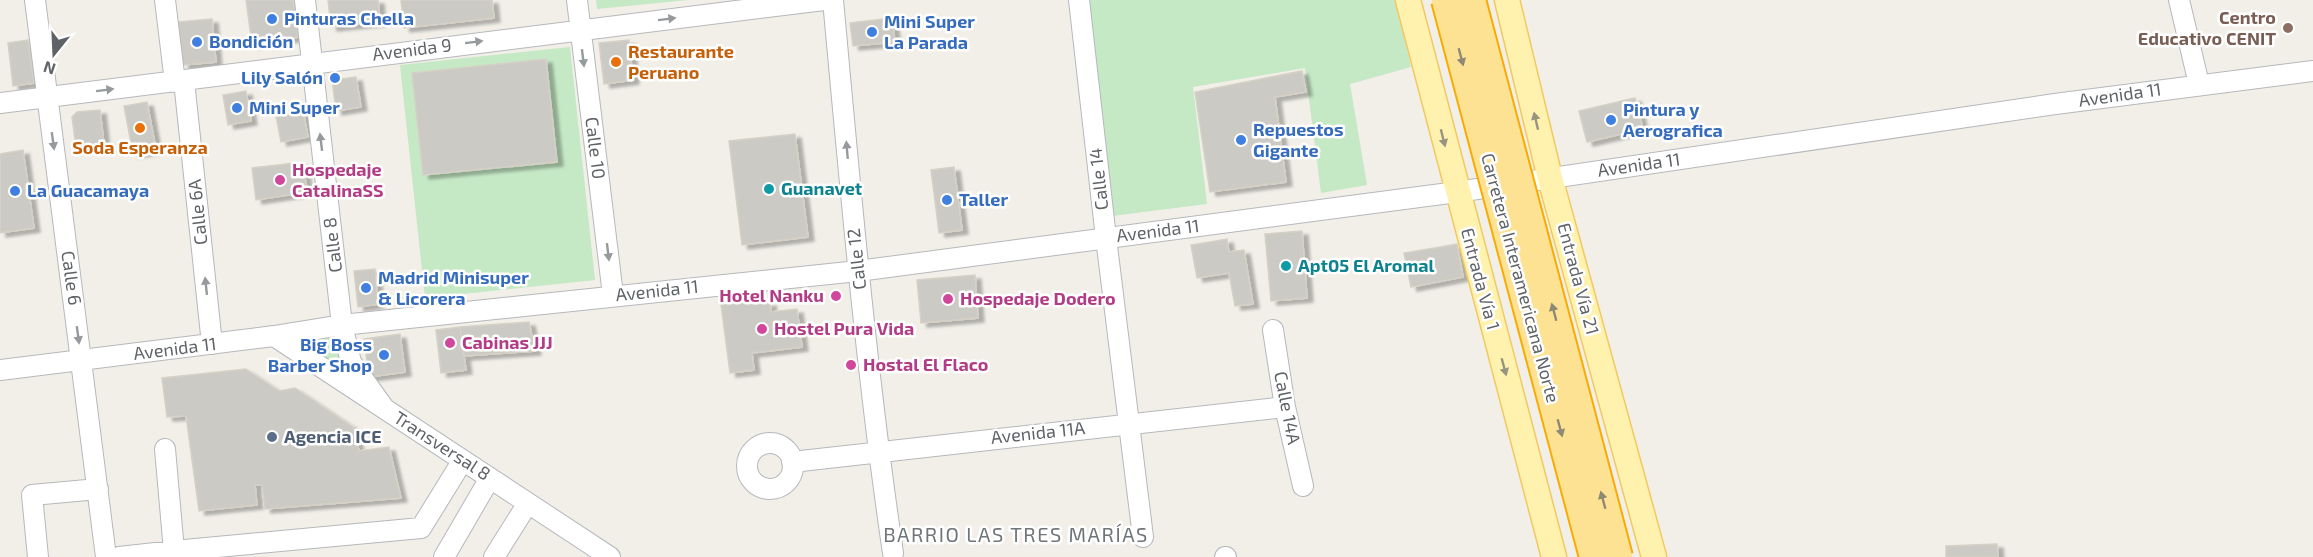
<svg xmlns="http://www.w3.org/2000/svg" width="2313" height="557" font-family="'Exo 2',sans-serif">
<defs>
<filter id="shadow"><feDropShadow dx="6" dy="4" stdDeviation="1.5" flood-color="#0004"/></filter>
</defs>
<rect width="100%" height="100%" fill="#f1efe8"/>
<!-- green -->
<path fill="#c5e8c5" d="M596,0H688L597,9Z
M1087,0H1396L1411,67L1350,84L1367,185L1321,193L1305,68L1193,87L1207,204L1112,216Z
M570,47L595,280L425,298L400,65Z
M333,336L359,385L294,342Z"/>
<!-- building -->
<path fill="#cccac5" stroke="#d6d1c6" stroke-width="1.5" filter="url(#shadow)" d="M246,0H293L298,37L252,44Z
M328,0H378L380,22L331,27Z
M401,0H492L494,18L404,28Z
M892,18L895,42L853,46L850,23Z
M212,19L216,62L183,65L178,22Z
M28,40L34,83L13,86L8,43Z
M629,40L633,80L604,84L599,43Z
M546,59L557,162L423,175L412,73Z
M546,59L557,162L423,175L412,73Z
M1302,71L1306,92L1275,97L1286,182L1210,192L1195,92Z
M356,77L361,107L336,111L332,80Z
M246,91L251,121L228,125L223,95Z
M1635,98L1643,129L1587,142L1579,111Z
M147,102L156,150L133,154L124,106Z
M100,110L104,144L76,148L72,117L77,112Z
M303,111L308,137L281,142L276,116Z
M795,134L808,237L742,245L729,141Z
M23,150L34,228L0,233V154Z
M303,162L307,192L256,200L252,168Z
M954,167L962,230L939,233L931,170Z
M1302,231L1307,298L1271,301L1265,234Z
M1227,239L1229,252L1244,250L1253,304L1235,306L1229,273L1197,278L1191,245Z
M1457,244L1463,277L1411,287L1404,253Z
M375,269L378,304L358,307L354,271Z
M975,275L978,318L921,323L917,280Z
M747,293L748,305L770,302L771,312L797,309L802,347L752,353L754,370L730,373L720,297Z
M529,322L535,351L464,356L460,327Z
M460,327L466,370L441,373L436,330Z
M400,334L405,372L369,377L364,339Z
M246,369L279,391L295,388L353,427L359,451L389,447L401,498L265,509L262,485H255L257,505L199,511L186,416L167,417L162,378Z
M1997,544L1998,557H1946V546Z"/>
<g fill="none" stroke-linecap="round" stroke-linejoin="round">
<!-- minor casing -->
<g stroke="#b5b8bc" stroke-width="22">
<path id="minor" d="M35,0L106,557
M165,0L175,82
M305,0L342,325L351,362L384,408
M577,0L613,295
M833,0C850,185 866,370 893,553
M1079,0L1106,238L1143,537
M2179,0L2199,84
M184,81L212,344
M0,103L824,0
M1273,330L1285,407L1303,486
M274,336L610,557
M0,370L274,336L342,325L858,271L1457,192L2055,104L2313,71
M747 466a23 23 0 1 1 46 0a23 23 0 1 1-46 0Z
M165,449L174,551L421,528L463,460
M792,462L1285,407
M38,557L32,495L98,489
M119,557L174,551
M444,557L490,478
M494,557L528,503
M1225,557H1226"/>
</g>
<!-- major casing -->
<g stroke="#f2c960" stroke-width="27">
<path id="major" d="M1408,0L1554,557
M1507,0L1550,178L1654,557"/>
</g>
<!-- minor -->
<use href="#minor" stroke="#fff" stroke-width="20"/>
<!-- major -->
<use href="#major" stroke="#fff2af" stroke-width="24"/>
<!-- highway-bridge casing -->
<g stroke="#f9ab00" stroke-width="32" stroke-linecap="butt">
<path id="highway-bridge" d="M1446,0L1594,557
M1471,0L1618,557"/>
</g>
<!-- highway-bridge -->
<use href="#highway-bridge" stroke="#fde293" stroke-width="28"/>
</g>
<!-- one-way arrows -->
<defs><path id="oneway-solid" d="M-6-.8H1V-3.2L6.5 0L1 3.2V.8H-6Z" transform="scale(1.5)"/></defs>
<g fill="#979a9d">
<use href="#oneway-solid" transform="translate(667 19) rotate(-7)"/>
<use href="#oneway-solid" transform="translate(474 42) rotate(-7)"/>
<use href="#oneway-solid" transform="translate(583 58) rotate(83)"/>
<use href="#oneway-solid" transform="translate(105 90) rotate(-7)"/>
<use href="#oneway-solid" transform="translate(53 141) rotate(82)"/>
<use href="#oneway-solid" transform="translate(321 142) rotate(-97)"/>
<use href="#oneway-solid" transform="translate(847 150) rotate(-95)"/>
<use href="#oneway-solid" transform="translate(608 252) rotate(83)"/>
<use href="#oneway-solid" transform="translate(206 286) rotate(-96)"/>
<use href="#oneway-solid" transform="translate(78 335) rotate(82)"/>
</g>
<g fill="#8e8975">
<use href="#oneway-solid" transform="translate(1461 57) rotate(75)"/>
<use href="#oneway-solid" transform="translate(1554 312) rotate(-105)"/>
<use href="#oneway-solid" transform="translate(1560 428) rotate(75)"/>
<use href="#oneway-solid" transform="translate(1603 500) rotate(-105)"/>
</g>
<g fill="#979581">
<use href="#oneway-solid" transform="translate(1536 121) rotate(-103)"/>
<use href="#oneway-solid" transform="translate(1443 138) rotate(76)"/>
<use href="#oneway-solid" transform="translate(1504 367) rotate(75)"/>
</g>
<!-- markers -->
<g fill="#3f7fe0" stroke="#fff" stroke-width="2">
<circle cx="272" cy="19" r="6"/>
<circle cx="872" cy="32" r="6"/>
<circle cx="197" cy="42" r="6"/>
<circle cx="335" cy="78" r="6"/>
<circle cx="237" cy="108" r="6"/>
<circle cx="1611" cy="120" r="6"/>
<circle cx="1241" cy="140" r="6"/>
<circle cx="15" cy="191" r="6"/>
<circle cx="947" cy="200" r="6"/>
<circle cx="366" cy="288" r="6"/>
<circle cx="384" cy="355" r="6"/>
</g>
<circle fill="#8d6e63" stroke="#fff" stroke-width="2" cx="2288" cy="28" r="6"/>
<g fill="#e8710a" stroke="#fff" stroke-width="2">
<circle cx="616" cy="62" r="6"/>
<circle cx="140" cy="128" r="6"/>
</g>
<g fill="#d1479c" stroke="#fff" stroke-width="2">
<circle cx="280" cy="180" r="6"/>
<circle cx="836" cy="296" r="6"/>
<circle cx="948" cy="299" r="6"/>
<circle cx="762" cy="329" r="6"/>
<circle cx="450" cy="343" r="6"/>
<circle cx="851" cy="365" r="6"/>
</g>
<g fill="#0f9aa8" stroke="#fff" stroke-width="2">
<circle cx="769" cy="189" r="6"/>
<circle cx="1286" cy="266" r="6"/>
</g>
<circle fill="#5c6f8a" stroke="#fff" stroke-width="2" cx="272" cy="437" r="6"/>
<g text-anchor="middle" stroke-width="5" stroke-linejoin="round" paint-order="stroke">
<!-- education labels -->
<g font-size="18" font-weight="bold" fill="#785e54" stroke="#fff" text-anchor="end">
<text x="2276" y="24">Centro<tspan x="2276" dy="21">Educativo CENIT</tspan></text>
</g>
<!-- shop labels -->
<g font-size="18" font-weight="bold" fill="#366cbe" stroke="#fff" text-anchor="start">
<text x="284" y="25">Pinturas Chella</text>
<text x="884" y="28">Mini Super<tspan x="884" dy="21">La Parada</tspan></text>
<text x="209" y="48">Bondición</text>
<text x="323" y="84" text-anchor="end">Lily Salón</text>
<text x="249" y="114">Mini Super</text>
<text x="1623" y="116">Pintura y<tspan x="1623" dy="21">Aerografica</tspan></text>
<text x="1253" y="136">Repuestos<tspan x="1253" dy="21">Gigante</tspan></text>
<text x="27" y="197">La Guacamaya</text>
<text x="959" y="206">Taller</text>
<text x="378" y="284">Madrid Minisuper<tspan x="378" dy="21">&amp; Licorera</tspan></text>
<text x="372" y="351" text-anchor="end">Big Boss<tspan x="372" dy="21">Barber Shop</tspan></text>
</g>
<!-- street labels -->
<g font-size="18" fill="#5f6368" stroke="#fff">
<text transform="translate(412 50) rotate(-7)" y="6">Avenida 9</text>
<text transform="translate(2120 95) rotate(-8)" y="6">Avenida 11</text>
<text transform="translate(595 148) rotate(83)" y="6">Calle 10</text>
<text transform="translate(1639 165) rotate(-8)" y="6">Avenida 11</text>
<text transform="translate(1099 179) rotate(-96)" y="6">Calle 14</text>
<text transform="translate(198 212) rotate(-96)" y="6">Calle 6A</text>
<text transform="translate(1158 231) rotate(-7)" y="6">Avenida 11</text>
<text transform="translate(333 245) rotate(-97)" y="6">Calle 8</text>
<text transform="translate(857 259) rotate(-96)" y="6">Calle 12</text>
<text transform="translate(71 278) rotate(82)" y="6">Calle 6</text>
<text transform="translate(1520 278) rotate(75)" y="6">Carretera Interamericana Norte</text>
<text transform="translate(1480 279) rotate(75)" y="6">Entrada Vía 1</text>
<text transform="translate(1578 279) rotate(75)" y="6">Entrada Vía 21</text>
<text transform="translate(657 291) rotate(-6)" y="6">Avenida 11</text>
<text transform="translate(175 349) rotate(-7)" y="6">Avenida 11</text>
<text transform="translate(1287 408) rotate(79)" y="6">Calle 14A</text>
<text transform="translate(1038 433) rotate(-6)" y="6">Avenida 11A</text>
<text transform="translate(442 446) rotate(33)" y="6">Transversal 8</text>
</g>
<!-- food labels -->
<g font-size="18" font-weight="bold" fill="#c56008" stroke="#fff" text-anchor="start">
<text x="628" y="58">Restaurante<tspan x="628" dy="21">Peruano</tspan></text>
<text x="140" y="154" text-anchor="middle">Soda Esperanza</text>
</g>
<!-- hotel labels -->
<g font-size="18" font-weight="bold" fill="#b23c85" stroke="#fff" text-anchor="start">
<text x="292" y="176">Hospedaje<tspan x="292" dy="21">CatalinaSS</tspan></text>
<text x="824" y="302" text-anchor="end">Hotel Nanku</text>
<text x="960" y="305">Hospedaje Dodero</text>
<text x="774" y="335">Hostel Pura Vida</text>
<text x="462" y="349">Cabinas JJJ</text>
<text x="863" y="371">Hostal El Flaco</text>
</g>
<!-- culture labels -->
<g font-size="18" font-weight="bold" fill="#0d838f" stroke="#fff" text-anchor="start">
<text x="781" y="195">Guanavet</text>
<text x="1298" y="272">Apt05 El Aromal</text>
</g>
<!-- service labels -->
<g font-size="18" font-weight="bold" fill="#4e5e75" stroke="#fff" text-anchor="start">
<text x="284" y="443">Agencia ICE</text>
</g>
<!-- neighbourhood labels -->
<g font-size="20" letter-spacing="1.5" fill="#70757a" stroke="#fff">
<text x="1016" y="542">BARRIO LAS TRES MARÍAS</text>
</g>
</g>
<!-- north arrow -->
<g transform="translate(54 54) rotate(198)" stroke="#ffffff" stroke-width="4.5" paint-order="stroke">
<path d="M0-4.5L10 22L0 15L-10 22Z" fill="#5f6368"/>
<text y="-9" font-size="16" font-weight="bold" text-anchor="middle" fill="#5f6368">N</text>
</g>
</svg>
